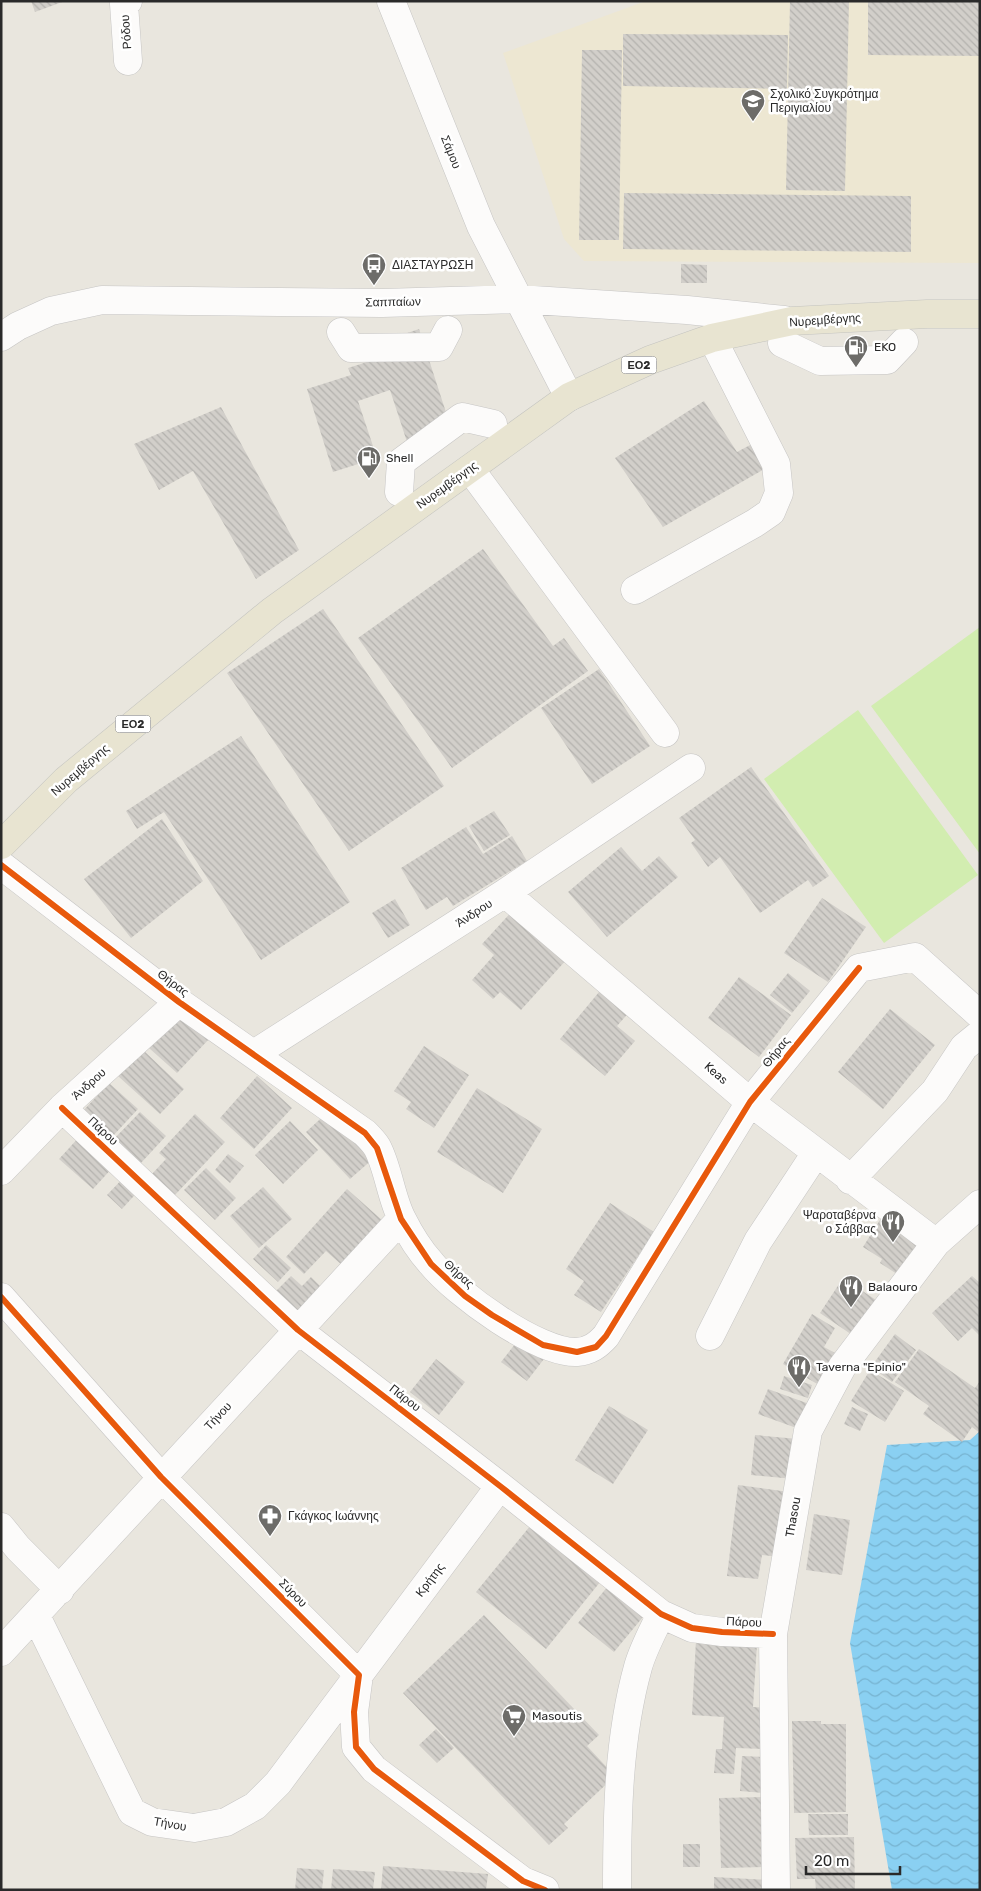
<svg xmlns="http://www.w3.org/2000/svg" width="981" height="1891" font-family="Rubik,sans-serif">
<defs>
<pattern id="water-waves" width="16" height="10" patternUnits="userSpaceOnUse" patternTransform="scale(1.25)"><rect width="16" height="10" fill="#8ad0f2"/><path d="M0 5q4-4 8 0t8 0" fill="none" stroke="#77b3d0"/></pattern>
<pattern id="building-back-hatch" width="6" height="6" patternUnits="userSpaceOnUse" patternTransform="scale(1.25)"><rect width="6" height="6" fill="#d2cfca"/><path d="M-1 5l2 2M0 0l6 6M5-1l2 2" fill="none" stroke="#b4b2ae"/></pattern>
</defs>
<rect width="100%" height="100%" fill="#e9e6de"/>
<!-- education -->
<path fill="#ede7d2" d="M646,1H980V263L584,261L564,239L503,53Z"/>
<!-- pitch -->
<path fill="#d2edb0" d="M980,627V854L871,706Z
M858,710L978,875L884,943L764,779Z"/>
<!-- water -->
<path fill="url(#water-waves)" d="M980,1431V1890H892L850,1643L887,1445L970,1440Z"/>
<!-- building -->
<path fill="url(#building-back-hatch)" d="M31,1H65L35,12Z
M790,1H849L845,191L786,190Z
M868,1H980V56L868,55Z
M623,34L788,35L787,89L623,86Z
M582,50H622L619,240H579Z
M624,193L911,196V252L623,249Z
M681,264L707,265V283H681Z
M419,329L453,434L409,448L390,390L358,401L377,458L333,472L307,389L351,375L348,368L383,357L378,343Z
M704,401L737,452L752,444L766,468L663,527L615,458Z
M221,407L299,550L256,579L193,471L159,490L134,444Z
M483,549L553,646L564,638L588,671L452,768L358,638Z
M323,609L444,786L349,851L227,673Z
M599,669L650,746L592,784L541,708Z
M241,736L350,902L261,960L164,812L137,829L126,811Z
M751,767L829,876L813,887L808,880L760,913L720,857L708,867L691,843L695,840L679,818Z
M494,811L510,835L484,851L469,826Z
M162,819L203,881L131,938L84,879Z
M466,827L483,854L512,836L527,861L453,906L447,897L426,910L401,868Z
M621,847L642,871L659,856L678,877L607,937L568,892Z
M822,898L866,927L828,982L784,953Z
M395,899L410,925L388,938L372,913Z
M514,909L568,958L521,1010L500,992L493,999L472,980L494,955L482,944Z
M788,973L810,991L792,1013L770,995Z
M739,977L791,1015L759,1057L708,1018Z
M604,986L632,1009L617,1026L635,1041L605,1076L560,1039Z
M890,1009L935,1045L883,1109L838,1072Z
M181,1011L210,1038L177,1073L148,1047Z
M424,1046L469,1075L434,1128L406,1109L411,1102L394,1091Z
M142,1049L184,1089L160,1114L118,1076Z
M257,1076L292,1108L254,1149L220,1118Z
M109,1083L138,1109L111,1138L82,1112Z
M477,1088L542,1129L503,1193L437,1152Z
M330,1110L374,1158L350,1179L306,1132Z
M140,1112L166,1136L140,1164L114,1139Z
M195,1114L225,1142L174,1196L151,1175L166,1159L159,1153Z
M290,1121L318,1150L283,1184L255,1155Z
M81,1135L115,1165L93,1189L59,1159Z
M228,1154L244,1166L230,1183L215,1170Z
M206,1168L236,1198L215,1220L184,1190Z
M128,1173L142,1187L122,1209L107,1195Z
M263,1187L292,1219L259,1248L230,1216Z
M347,1189L383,1221L343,1266L326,1251L304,1274L286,1257Z
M610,1203L654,1232L601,1312L574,1295L584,1281L566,1269Z
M883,1215L923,1240L900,1276L880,1263L882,1259L863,1247Z
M266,1245L291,1268L278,1282L253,1259Z
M291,1276L302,1286L311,1277L327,1293L303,1317L276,1291Z
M972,1276L980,1283V1336L972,1328L958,1341L932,1313Z
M843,1278L882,1304L858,1339L820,1313Z
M812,1314L835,1328L824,1347L837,1354L819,1385L783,1364Z
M895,1334L916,1350L892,1382L871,1367Z
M519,1339L544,1359L527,1381L501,1362Z
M919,1349L975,1388L980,1381V1433L972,1427L962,1442L923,1414L929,1406L895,1382Z
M436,1359L465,1382L439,1415L410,1392Z
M870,1370L904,1391L885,1422L851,1401Z
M784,1376L812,1385L808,1398L780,1389Z
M768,1389L812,1405L802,1430L758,1414Z
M609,1406L648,1430L613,1484L575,1460Z
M852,1407L868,1414L860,1431L844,1424Z
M755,1435L798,1439L794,1479L751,1475Z
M738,1485L789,1492L781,1557L762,1555L758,1579L727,1576Z
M814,1514L850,1520L842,1575L806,1570Z
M535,1520L605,1576L546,1649L476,1592Z
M612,1581L648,1611L614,1652L578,1623Z
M484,1615L599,1735L587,1746L615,1776L564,1824L568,1828L549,1845L403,1693Z
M696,1640L757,1644L753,1707L769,1708L767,1749L736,1748L734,1774L714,1773L716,1749H722L724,1717L692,1715Z
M792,1721H821V1724H846V1812L794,1813Z
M436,1729L454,1748L437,1763L419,1745Z
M742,1756L767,1757L765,1793L740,1791Z
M765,1797L767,1867L721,1868L719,1798Z
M808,1814H848V1835H809Z
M854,1837L855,1890H816L815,1879H797L795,1838Z
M683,1844H700V1867H683Z
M383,1866L488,1874L486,1890H381Z
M297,1868L324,1870L322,1890H295Z
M333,1869L375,1872L373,1890H331Z
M714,1877L771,1880L770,1890H714Z"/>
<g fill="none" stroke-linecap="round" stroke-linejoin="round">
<!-- minor casing -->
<g stroke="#c6c5c4" stroke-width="29">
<path id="minor" d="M391,1L481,226L569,397
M128,61L124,4L128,1
M341,332L351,348L439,347L448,330
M1,337L18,326L51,311L102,300L382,303L518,299L687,310L784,320
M782,343L820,361L887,360L904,342
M470,469L665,733
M399,492L401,462L462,417L493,424
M635,590L755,523L771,512L779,493L776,464L712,338
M1,865L179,1002L365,1133C369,1137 374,1142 377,1147C388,1167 391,1198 402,1219C409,1233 421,1252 431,1263C455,1293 539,1354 577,1352C590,1351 598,1345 606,1336L750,1102L859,968L915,957L980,1015
M505,893L750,1102L936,1243
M254,1054L505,893L691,768
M62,1108L298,1330L500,1486L661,1614L692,1628L722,1632L773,1634
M1,1171L62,1108L179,1002
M850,1180L935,1091L964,1047L980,1034
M1,1297L161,1477L359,1675L354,1712L356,1747L374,1769L523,1881L545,1890
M710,1336L758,1241L816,1153
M1,1527L18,1548L60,1590
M36,1616L132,1812L152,1822L194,1828L226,1822L255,1806L278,1783L500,1486
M1,1652L401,1219
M617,1890C617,1816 618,1739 638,1667C643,1649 653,1631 661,1614
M776,1890L773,1634L808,1431L842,1367L936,1243L980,1204"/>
</g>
<!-- major casing -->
<g stroke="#c4c4c0" stroke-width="29">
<path id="major" d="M1,845L66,780L272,611L569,397L650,360L712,338L792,321L927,314H980"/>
</g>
<!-- minor -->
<use href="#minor" stroke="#fcfbfa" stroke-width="28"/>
<!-- major -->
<use href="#major" stroke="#e8e4d1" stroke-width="28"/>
<!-- cycleway casing -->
<g stroke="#fff" stroke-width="9">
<path id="cycleway" d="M1,865L179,1002L365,1133L377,1148L401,1219L431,1264L465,1296L492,1315L543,1345L577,1352L596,1347L606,1336L750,1102L859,968
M62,1108L298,1330L500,1486L661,1614L692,1628L722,1632L773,1634
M1,1297L161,1477L359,1675L354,1712L356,1747L374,1769L523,1881L545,1890"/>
</g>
<!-- cycleway -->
<use href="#cycleway" stroke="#e8590c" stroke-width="6"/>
</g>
<!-- icons -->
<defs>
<g id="school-pin" transform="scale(1.25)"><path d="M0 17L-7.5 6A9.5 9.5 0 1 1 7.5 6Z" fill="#6d6c69" stroke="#fff"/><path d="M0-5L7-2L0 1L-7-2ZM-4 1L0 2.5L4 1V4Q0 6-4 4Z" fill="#fff"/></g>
<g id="bus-pin" transform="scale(1.25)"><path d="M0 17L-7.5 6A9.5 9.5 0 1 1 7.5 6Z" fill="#6d6c69" stroke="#fff"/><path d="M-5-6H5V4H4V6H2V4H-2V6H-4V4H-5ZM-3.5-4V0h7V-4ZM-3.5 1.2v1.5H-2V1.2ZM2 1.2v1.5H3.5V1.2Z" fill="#fff"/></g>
<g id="fuel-pin" transform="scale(1.25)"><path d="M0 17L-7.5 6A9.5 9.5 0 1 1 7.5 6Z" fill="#6d6c69" stroke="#fff"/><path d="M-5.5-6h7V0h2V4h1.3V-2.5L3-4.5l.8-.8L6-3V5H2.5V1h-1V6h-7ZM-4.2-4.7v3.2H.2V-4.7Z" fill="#fff"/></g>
<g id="restaurant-pin" transform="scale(1.25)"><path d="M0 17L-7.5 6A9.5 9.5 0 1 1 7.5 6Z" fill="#6d6c69" stroke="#fff"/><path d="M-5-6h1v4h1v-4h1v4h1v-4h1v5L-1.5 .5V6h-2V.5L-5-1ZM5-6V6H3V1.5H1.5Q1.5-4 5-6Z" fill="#fff"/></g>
<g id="pharmacy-pin" transform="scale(1.25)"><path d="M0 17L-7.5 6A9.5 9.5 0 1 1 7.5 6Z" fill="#6d6c69" stroke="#fff"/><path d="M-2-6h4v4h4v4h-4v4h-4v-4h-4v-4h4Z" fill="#fff"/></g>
<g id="supermarket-pin" transform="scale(1.25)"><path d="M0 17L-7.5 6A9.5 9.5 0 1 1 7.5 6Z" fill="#6d6c69" stroke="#fff"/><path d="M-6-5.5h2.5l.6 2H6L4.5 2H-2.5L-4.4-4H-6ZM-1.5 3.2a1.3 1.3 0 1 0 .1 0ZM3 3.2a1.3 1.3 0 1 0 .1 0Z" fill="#fff"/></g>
</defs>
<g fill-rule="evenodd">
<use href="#school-pin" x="753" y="101"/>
<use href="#bus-pin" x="374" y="265"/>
<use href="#fuel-pin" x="856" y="347"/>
<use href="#fuel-pin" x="369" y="458"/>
<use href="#restaurant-pin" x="893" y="1222"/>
<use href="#restaurant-pin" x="851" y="1287"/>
<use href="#restaurant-pin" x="799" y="1367"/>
<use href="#pharmacy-pin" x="270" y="1516"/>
<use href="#supermarket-pin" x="514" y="1716"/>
</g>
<g text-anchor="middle" stroke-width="5" stroke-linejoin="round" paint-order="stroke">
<!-- shield labels -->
<g fill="#fff" stroke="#6a6a6a" stroke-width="1">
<rect x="621.5" y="356.5" width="35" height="17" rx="4"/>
<rect x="115.5" y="715.5" width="35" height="17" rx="4"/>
</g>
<g font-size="11" font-weight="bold" fill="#2a2a2a">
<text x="639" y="369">ΕΟ2</text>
<text x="133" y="728">ΕΟ2</text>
</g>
<!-- street labels -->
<g font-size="12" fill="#2a2a2a" stroke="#fff">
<text transform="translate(126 32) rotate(-94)" y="4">Ρόδου</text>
<text transform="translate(451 152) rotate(68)" y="4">Σάμου</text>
<text transform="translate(393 302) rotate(-1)" y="4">Σαππαίων</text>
<text transform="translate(825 320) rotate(-4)" y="4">Νυρεμβέργης</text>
<text transform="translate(447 485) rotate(-36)" y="4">Νυρεμβέργης</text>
<text transform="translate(80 770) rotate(-41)" y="4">Νυρεμβέργης</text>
<text transform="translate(474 913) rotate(-33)" y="4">Άνδρου</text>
<text transform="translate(173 983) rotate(37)" y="4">Θήρας</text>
<text transform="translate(776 1052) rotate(-51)" y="4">Θήρας</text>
<text transform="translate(716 1073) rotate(41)" y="4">Keas</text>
<text transform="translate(89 1084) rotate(-42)" y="4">Άνδρου</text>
<text transform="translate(103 1131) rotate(43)" y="4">Πάρου</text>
<text transform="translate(459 1274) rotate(42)" y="4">Θήρας</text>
<text transform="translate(405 1398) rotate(38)" y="4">Πάρου</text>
<text transform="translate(218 1416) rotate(-47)" y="4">Τήνου</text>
<text transform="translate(793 1517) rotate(-80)" y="4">Thasou</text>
<text transform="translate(430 1580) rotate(-53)" y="4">Κρήτης</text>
<text transform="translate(293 1593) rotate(45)" y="4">Σύρου</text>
<text transform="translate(744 1622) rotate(3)" y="4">Πάρου</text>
<text transform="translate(170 1824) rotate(10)" y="4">Τήνου</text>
</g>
<!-- poi labels -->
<g font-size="12" fill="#2a2a2a" stroke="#fff" text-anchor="start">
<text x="770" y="98">Σχολικό Συγκρότημα<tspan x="770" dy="14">Περιγιαλίου</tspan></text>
<text x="392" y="269">ΔΙΑΣΤΑΥΡΩΣΗ</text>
<text x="874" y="351">EKO</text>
<text x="386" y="462">Shell</text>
<text x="876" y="1219" text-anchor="end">Ψαροταβέρνα<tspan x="876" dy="14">ο Σάββας</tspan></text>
<text x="868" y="1291">Balaouro</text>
<text x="816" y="1371">Taverna "Epinio"</text>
<text x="288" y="1520">Γκάγκος Ιωάννης</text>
<text x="532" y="1720">Masoutis</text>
</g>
</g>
<!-- border -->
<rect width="981" height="1891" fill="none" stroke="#2a2a2a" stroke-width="5"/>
<!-- scale -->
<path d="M806 1866v8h94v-8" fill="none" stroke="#2a2a2a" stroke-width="2.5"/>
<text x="814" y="1866" font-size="15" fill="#2a2a2a" stroke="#ffffff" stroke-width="4" paint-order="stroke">20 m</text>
</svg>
